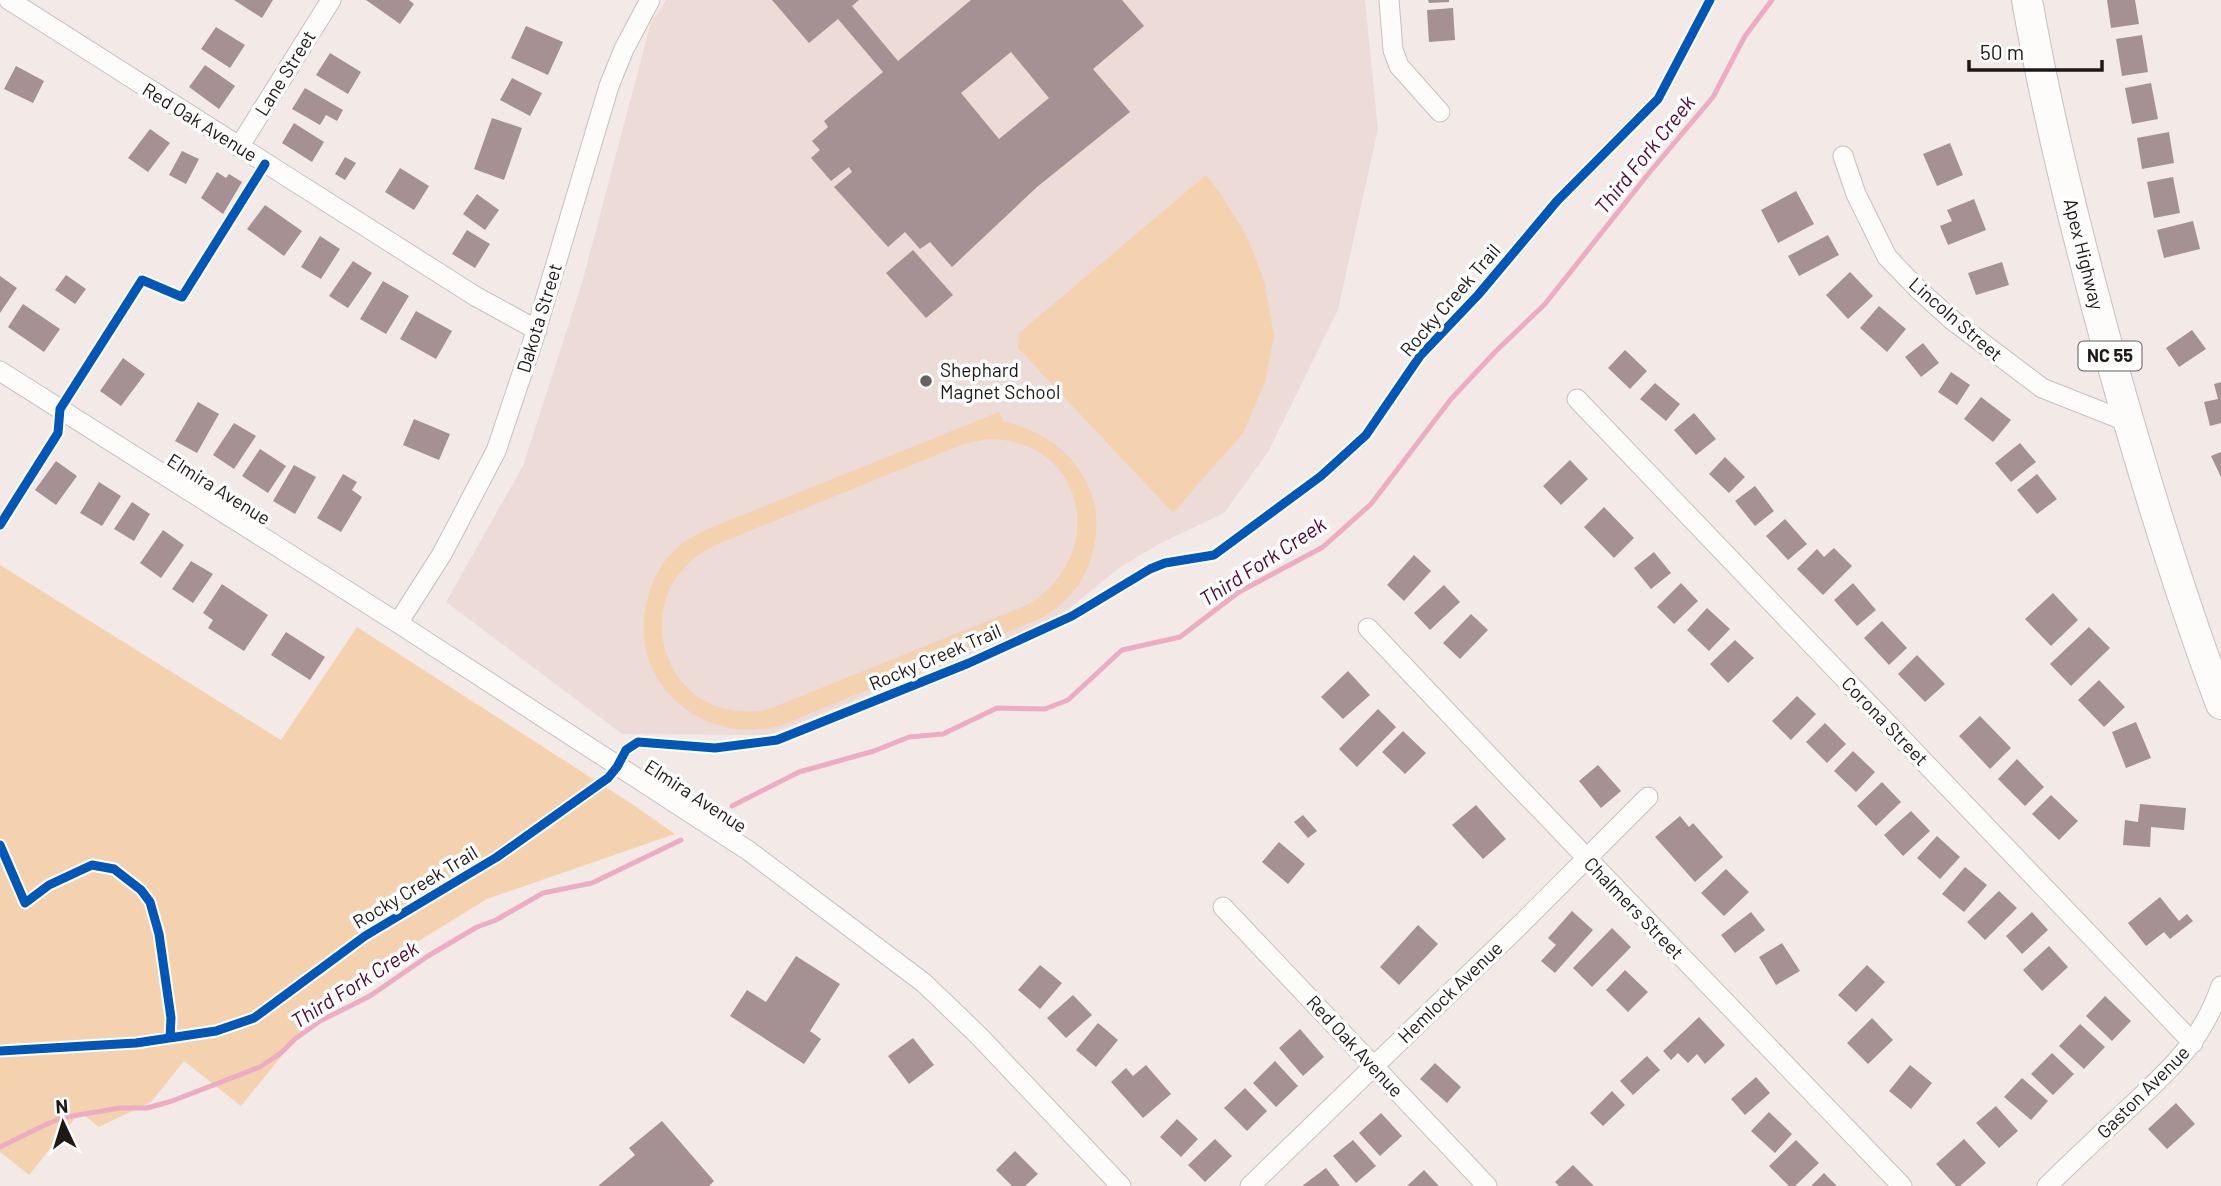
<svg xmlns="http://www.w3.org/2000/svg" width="2221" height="1186" font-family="Barlow,sans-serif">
<rect width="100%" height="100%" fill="#f3eae7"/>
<!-- built -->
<path fill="#ecdbd6" d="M666,0H1365L1378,129L1338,310L1268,452L1224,513L1159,544L1119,568L1055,620L769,735L622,734L446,602L523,466L582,283L651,22Z"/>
<!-- green -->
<path fill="#f4d2af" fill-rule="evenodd" d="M1206,175L1222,196L1247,237L1264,280L1274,336L1265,382L1243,433L1173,513L1018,348L1019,333Z
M999,412L1004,422C1079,437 1120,509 1082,579C1073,595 1059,606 1044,617L780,726C700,747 624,679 648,597C652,583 659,566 670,555C680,543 695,535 710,528ZM988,439C1086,439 1110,556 1027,605L769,709C660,731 618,586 720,543L963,444Z
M0,565L281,740L357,627L632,804L675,834L487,899L300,1014L309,1022L241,1106L184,1061L151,1102L99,1127L80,1112L29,1175L0,1152Z"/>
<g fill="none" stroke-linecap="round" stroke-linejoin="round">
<!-- stream -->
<path stroke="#eeacc4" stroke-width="5" d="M732,806L799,772L874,751L909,737L943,734L997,708L1045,709L1068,700L1122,650L1180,637L1239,592L1323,547L1371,504L1451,399L1496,351L1545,304L1649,173L1713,97L1745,36L1772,0
M0,1147L49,1123L66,1117L120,1108H147L172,1101L260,1067L281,1053L295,1039L320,1021L370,996L428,956L477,927L496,920L543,893L592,883L681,840"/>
</g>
<!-- building -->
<path fill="#a59193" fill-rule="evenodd" d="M234,0H273L262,18Z
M366,0H409L414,4L400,24Z
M772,0H859L852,6L898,61L971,0H1122L1144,26L1093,69L1130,112L1037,187L952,267L930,242L920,249L905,232L888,247L834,187L852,172L849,167L831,181L811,158L820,150L812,141L828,127L824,121L883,72L838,19L809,43ZM1011,52L1049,98L999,139L961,93Z
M1428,0H1449V2L1429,3Z
M2107,0H2135L2139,24L2111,28Z
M1453,8L1455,40L1429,42L1427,10Z
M526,26L563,42L548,75L511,58Z
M216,27L245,45L230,68L201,49Z
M2142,35L2148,72L2122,76L2116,39Z
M330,53L361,72L348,94L316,75Z
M205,65L235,86L219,109L189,87Z
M16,66L44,81L33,103L4,89Z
M512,78L542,93L530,116L500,100Z
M2151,83L2158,119L2132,124L2125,88Z
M305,88L343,110L337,121L326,115L320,125L292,109Z
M492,118L522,128L504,180L474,169Z
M294,123L324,142L312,162L282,143Z
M150,129L170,143L148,172L128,158Z
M2169,132L2174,163L2142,169L2137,138Z
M1950,143L1963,175L1937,186L1923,154Z
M182,151L199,159L186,184L169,175Z
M345,157L356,163L345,180L335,174Z
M400,168L429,186L414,210L385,192Z
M217,172L226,178L229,174L242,182L223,214L201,198Z
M2173,177L2180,213L2154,218L2147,182Z
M1796,191L1814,224L1778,243L1761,210Z
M477,194L499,210L485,230L463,214Z
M1974,199L1986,230L1948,245L1940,226L1952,221L1947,210Z
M265,205L302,231L284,256L247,229Z
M2193,221L2200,249L2164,258L2157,230Z
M467,230L490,244L475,268L452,254Z
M1828,235L1839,255L1799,276L1788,256Z
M320,236L340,249L321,279L301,267Z
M913,250L953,295L926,318L886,273Z
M353,261L372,273L348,308L329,296Z
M2002,262L2009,285L1976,295L1968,273Z
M1850,272L1873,296L1848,319L1826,295Z
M66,275L86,289L75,304L55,290Z
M0,276L17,288L0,313Z
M383,281L409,296L386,334L360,319Z
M23,304L60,329L44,352L8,327Z
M1879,306L1906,329L1887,352L1860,328Z
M416,311L452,331L436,359L400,339Z
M2192,330L2206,349L2179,367L2166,348Z
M1923,343L1939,363L1921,377L1905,357Z
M1625,350L1647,371L1630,389L1608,368Z
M123,358L145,374L121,406L100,391Z
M1951,372L1970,385L1957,405L1938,392Z
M2221,382V423L2210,426L2204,402L2218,399L2214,384Z
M1655,383L1680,404L1666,421L1640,399Z
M1981,397L2011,420L1993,442L1964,419Z
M198,402L219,414L197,453L175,441Z
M1694,413L1716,439L1696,455L1674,430Z
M414,419L450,434L439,460L403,445Z
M234,423L256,436L234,469L213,455Z
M2020,443L2036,462L2011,482L1995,463Z
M260,449L286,466L268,493L242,476Z
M2221,452V477L2211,456Z
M1725,457L1745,477L1729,493L1709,474Z
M1570,460L1588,479L1561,505L1543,486Z
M56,461L77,476L56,505L35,490Z
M294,465L316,477L295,514L273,501Z
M343,474L357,482L352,490L362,497L341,532L317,518Z
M2037,474L2057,499L2037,514L2017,490Z
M99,482L121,496L102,526L80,513Z
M1755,486L1774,511L1755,526L1735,501Z
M132,502L150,514L134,541L114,529Z
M1604,507L1634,538L1614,558L1584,527Z
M1785,519L1807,544L1788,560L1766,536Z
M163,530L184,545L161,578L140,563Z
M1834,548L1852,566L1823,595L1797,569L1817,549L1824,557Z
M1654,552L1671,573L1651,589L1634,568Z
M1414,555L1431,571L1404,601L1387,585Z
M191,561L213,574L193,603L172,589Z
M1681,583L1698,601L1674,624L1657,607Z
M1853,583L1876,610L1857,626L1834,600Z
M222,584L268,615L244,651L208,628L213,620L203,613Z
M1444,585L1460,602L1430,630L1414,613Z
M2053,593L2078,620L2051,646L2025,619Z
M1707,608L1730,629L1709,651L1687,630Z
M1471,614L1488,630L1460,659L1443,643Z
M1882,621L1907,648L1889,665L1864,638Z
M2089,627L2110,648L2071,686L2050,664Z
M286,632L325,657L310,680L271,655Z
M1735,640L1754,658L1728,683L1710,664Z
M1917,655L1945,684L1925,702L1898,674Z
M1348,671L1370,695L1343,719L1321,697Z
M2099,680L2125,707L2104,727L2078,700Z
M1797,696L1816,714L1791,740L1772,721Z
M1378,709L1396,727L1357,767L1339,749Z
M1980,716L2011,748L1990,769L1959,736Z
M2136,722L2151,758L2126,768L2112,732Z
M1825,723L1846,744L1827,763L1806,742Z
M1403,731L1426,753L1405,774L1382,752Z
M1853,751L1875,772L1856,792L1834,771Z
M2017,759L2044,787L2025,806L1998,779Z
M1598,765L1621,791L1601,808L1579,781Z
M1882,782L1901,802L1876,826L1857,806Z
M2051,795L2078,821L2059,840L2032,814Z
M2140,804L2186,808L2184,830L2151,827L2150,847L2123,845L2125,820L2138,822Z
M1476,805L1506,839L1483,859L1452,825Z
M1911,811L1930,831L1903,856L1884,835Z
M1303,815L1317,831L1308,838L1294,822Z
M1680,816L1689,827L1693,823L1723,857L1695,882L1655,837Z
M1937,836L1960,857L1940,879L1917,858Z
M1279,842L1305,864L1288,884L1262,862Z
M1965,867L1987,885L1964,912L1942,894Z
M1726,869L1749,892L1724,916L1701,893Z
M1999,891L2017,908L1985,940L1967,922Z
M2160,897L2179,921L2187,914L2193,921L2170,939L2164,932L2146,946L2128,923Z
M1572,911L1593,930L1555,973L1541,961L1556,945L1548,938Z
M1751,912L1765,930L1735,953L1721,935Z
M2032,912L2048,930L2022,954L2006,936Z
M1418,925L1438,944L1399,985L1380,967Z
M1612,928L1631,947L1592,987L1573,968Z
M1782,943L1800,971L1776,985L1759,957Z
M2049,946L2068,967L2042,991L2023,970Z
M796,956L840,984L810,1031L821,1039L804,1064L730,1016L747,990L766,1002Z
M1040,965L1062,983L1040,1009L1018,990Z
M1867,965L1885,982L1856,1012L1838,995Z
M1625,970L1648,992L1628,1012L1606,990Z
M1073,995L1092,1015L1066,1038L1047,1018Z
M2105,996L2131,1021L2112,1041L2086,1016Z
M1699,1017L1725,1045L1705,1064L1697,1054L1688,1063L1678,1053L1671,1060L1663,1051Z
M1872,1018L1893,1040L1868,1064L1847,1043Z
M1098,1023L1118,1040L1096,1067L1076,1050Z
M2080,1024L2105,1047L2084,1069L2059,1046Z
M1300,1029L1324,1057L1303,1076L1279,1048Z
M913,1038L934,1065L909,1084L888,1056Z
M2052,1053L2074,1074L2053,1095L2031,1074Z
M1647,1056L1660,1070L1633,1095L1620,1081Z
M1275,1061L1298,1086L1276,1107L1253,1083Z
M1435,1063L1461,1087L1447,1103L1420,1079Z
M1146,1065L1171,1094L1143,1118L1111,1082L1126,1068L1133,1076Z
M1910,1065L1932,1083L1911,1109L1889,1091Z
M1756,1077L1770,1093L1745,1115L1731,1099Z
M2022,1078L2048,1101L2031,1120L2004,1097Z
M1245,1088L1267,1111L1247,1131L1224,1108Z
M1612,1091L1625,1105L1603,1126L1590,1113Z
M2176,1103L2195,1124L2167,1149L2148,1129Z
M1996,1106L2018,1131L1999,1148L1976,1123Z
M1769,1112L1792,1134L1775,1153L1751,1131Z
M1381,1113L1402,1136L1380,1156L1359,1133Z
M1177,1119L1198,1139L1181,1157L1160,1137Z
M662,1121L714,1181L709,1186H598L635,1155L629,1148Z
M1215,1139L1232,1156L1205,1182L1188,1165Z
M1964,1139L1986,1163L1960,1186H1956L1936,1164Z
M1353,1140L1376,1166L1356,1183L1333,1156Z
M1796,1140L1819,1163L1795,1186H1789L1769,1166Z
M1015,1151L1038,1174L1025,1186H1012L996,1170Z
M1573,1165L1594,1186H1559L1555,1182Z
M1326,1168L1340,1186H1302Z
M1424,1170L1439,1186H1407Z
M1824,1173L1837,1186H1811Z"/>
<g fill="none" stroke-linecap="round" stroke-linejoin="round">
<!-- minor casing -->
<g stroke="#c7c0be" stroke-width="21">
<path id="minor" d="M9,0L475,296L537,330
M1389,0L1393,50L1399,66L1440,112
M239,147L331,0
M1843,156L1856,194L1887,257L1918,289L1952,320L2042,388L2128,422
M0,371L398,623L749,851L924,983L979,1036L1121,1186
M1577,399L2193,1043
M398,623L442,554L496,451L532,344L609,86L624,49L650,0
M1368,628L1508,776L1902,1186
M1223,907L1487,1186
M1250,1186L1520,925L1648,797
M2047,1186C2074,1160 2101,1134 2129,1108C2171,1068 2201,1043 2221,986"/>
</g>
<!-- primary casing -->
<g stroke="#c7c0be" stroke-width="32">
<path id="primary" d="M2027,0C2048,120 2078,238 2110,356C2143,474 2178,590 2221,704"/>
</g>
<!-- minor -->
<use href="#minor" stroke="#fdfcfb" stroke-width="19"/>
<!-- primary -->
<use href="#primary" stroke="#fdfcfb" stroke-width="30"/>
<!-- cycleway casing -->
<g stroke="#fff" stroke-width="13">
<path id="cycleway" d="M0,525L58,433L60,409L142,280L182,297L265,164
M0,845L25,903L49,885L92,865L114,869L141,890L150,902L159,934L171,1018L170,1038
M0,1051L136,1043L216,1031L254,1018L365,936L497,857L608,778L617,767L626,750L638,742L715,748L777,740L969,663L1072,616L1150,569L1165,563L1214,555L1321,476L1366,435L1420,356L1478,295L1557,201L1658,99L1710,0"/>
</g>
<!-- cycleway -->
<use href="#cycleway" stroke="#0057b8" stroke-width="9"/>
</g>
<!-- markers -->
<circle fill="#696260" stroke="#fff" stroke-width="2.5" cx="926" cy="381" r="7"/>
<g text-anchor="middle" stroke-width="7" stroke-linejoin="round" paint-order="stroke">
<!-- shield labels -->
<rect fill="#fff" stroke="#625d5d" stroke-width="2" x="2078.5" y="341.5" width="63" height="29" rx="5"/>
<g font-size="18" font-weight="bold" fill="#1e1817">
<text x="2110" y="362">NC 55</text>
</g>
<!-- street labels -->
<g font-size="19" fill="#1e1817" stroke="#fff">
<text transform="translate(285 73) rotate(-58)" y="7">Lane Street</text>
<text transform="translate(200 122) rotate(32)" y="7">Red Oak Avenue</text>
<text transform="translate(2084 254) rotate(76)" y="7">Apex Highway</text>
<text transform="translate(1450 300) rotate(-49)" y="7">Rocky Creek Trail</text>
<text transform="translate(539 318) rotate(-73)" y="7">Dakota Street</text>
<text transform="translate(1956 319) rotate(41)" y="7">Lincoln Street</text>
<text transform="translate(219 489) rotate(32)" y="7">Elmira Avenue</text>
<text transform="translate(935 657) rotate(-23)" y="7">Rocky Creek Trail</text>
<text transform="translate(1885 721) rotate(46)" y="7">Corona Street</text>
<text transform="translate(696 796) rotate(33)" y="7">Elmira Avenue</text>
<text transform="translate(415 887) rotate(-31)" y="7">Rocky Creek Trail</text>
<text transform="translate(1634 908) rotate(46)" y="7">Chalmers Street</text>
<text transform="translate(1450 992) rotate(-44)" y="7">Hemlock Avenue</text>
<text transform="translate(1355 1046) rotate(47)" y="7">Red Oak Avenue</text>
<text transform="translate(2143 1092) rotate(-45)" y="7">Gaston Avenue</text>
</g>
<!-- poi labels -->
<g font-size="19" fill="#1e1817" stroke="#fff" text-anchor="start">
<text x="940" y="377">Shephard<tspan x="940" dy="22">Magnet School</tspan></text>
</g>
<!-- water labels -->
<g font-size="21" font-style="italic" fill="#570530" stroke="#fff">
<text transform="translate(1645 155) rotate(-51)" y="7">Third Fork Creek</text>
<text transform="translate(1263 562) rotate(-33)" y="7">Third Fork Creek</text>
<text transform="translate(355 985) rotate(-32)" y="7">Third Fork Creek</text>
</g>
</g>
<!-- north arrow -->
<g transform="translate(63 1123) rotate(356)" stroke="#ffffff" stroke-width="5" paint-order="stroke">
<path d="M0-5L12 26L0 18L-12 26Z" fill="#1e1817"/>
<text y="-10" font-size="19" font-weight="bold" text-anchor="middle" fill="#1e1817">N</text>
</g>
<!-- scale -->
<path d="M1969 60v10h133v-10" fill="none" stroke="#1e1817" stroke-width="3.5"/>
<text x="1980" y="60" font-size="21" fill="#1e1817" stroke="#ffffff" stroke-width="5" paint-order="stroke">50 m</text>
</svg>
